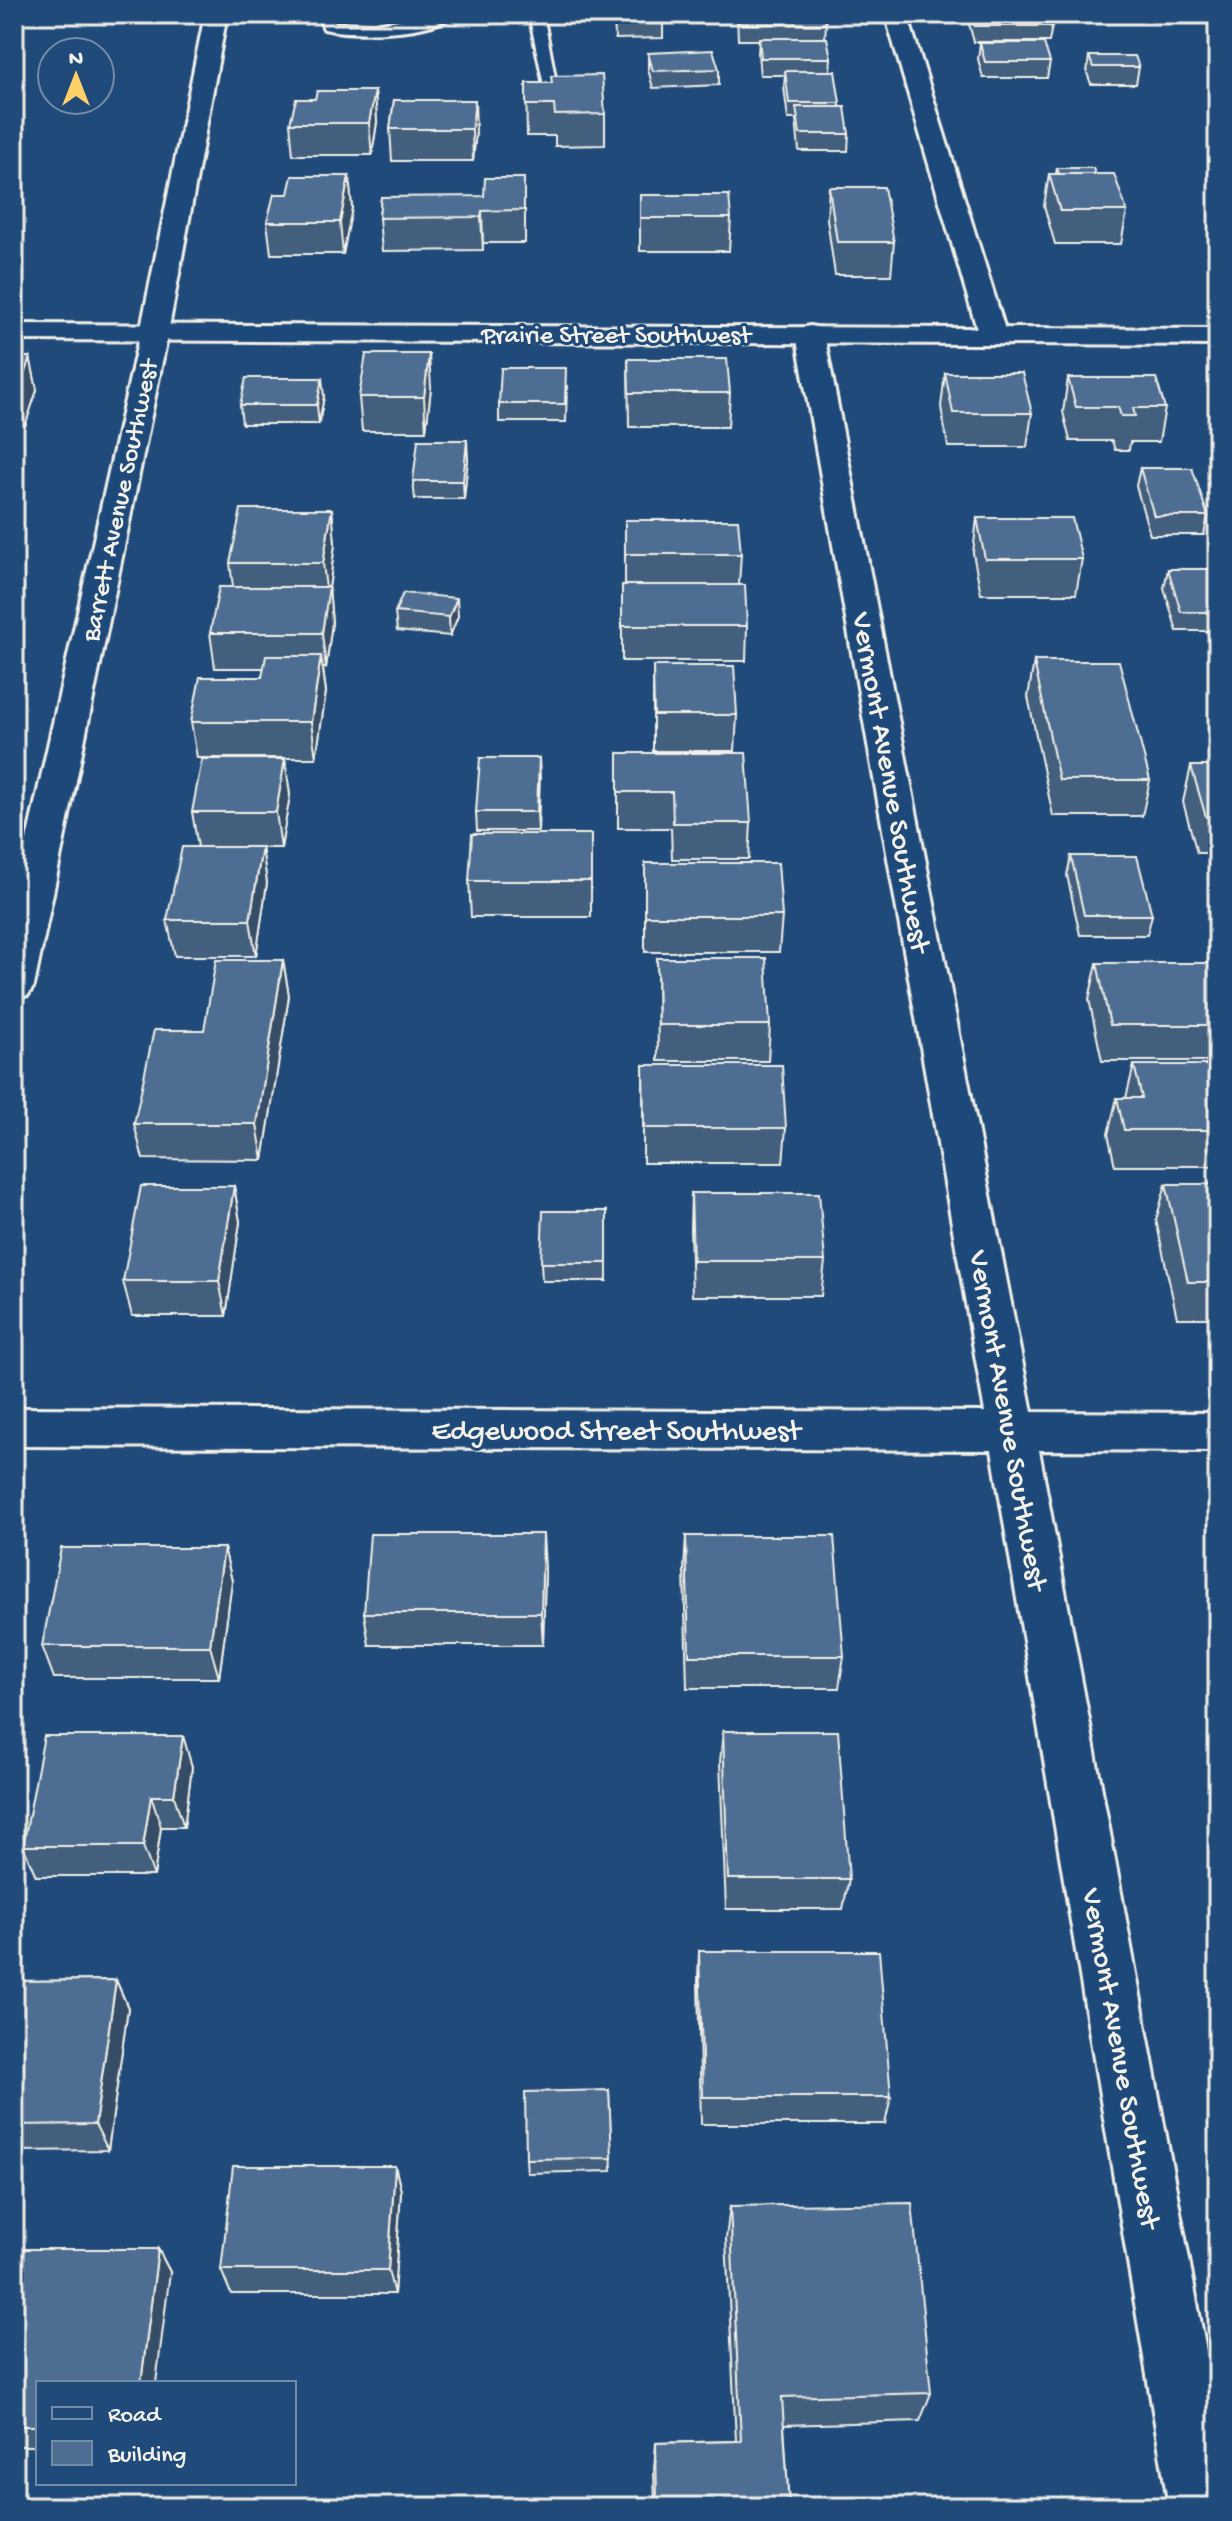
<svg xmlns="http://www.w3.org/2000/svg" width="1232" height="2521" font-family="'Gochi Hand',sans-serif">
<rect width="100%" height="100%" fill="#1f4a7a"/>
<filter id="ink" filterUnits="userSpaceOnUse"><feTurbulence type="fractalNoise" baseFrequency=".0125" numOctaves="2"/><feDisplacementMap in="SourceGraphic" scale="16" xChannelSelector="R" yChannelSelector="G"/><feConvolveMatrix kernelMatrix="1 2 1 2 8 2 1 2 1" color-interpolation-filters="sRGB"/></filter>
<g filter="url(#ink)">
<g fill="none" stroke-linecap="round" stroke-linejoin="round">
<!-- lane casing -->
<g stroke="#f4f1e8" stroke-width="6">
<path id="lane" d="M317,14H331L335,23L375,24L433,14H456C430,34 356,36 324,29Z
M529,14H543L557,88L544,85Z"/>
</g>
<!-- street casing -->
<g stroke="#f4f1e8" stroke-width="6">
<path id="street" d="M205,14H227L168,333L34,986L28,995L14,999V898L140,333Z
M885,14H907L1007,336L1003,342H983L979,336Z
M810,326L820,328L824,334L1032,1412L1218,1413V1451L1039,1450L1218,2416V2507H1169L992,1450L14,1446V1408L985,1412L796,334L800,328Z"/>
</g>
<!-- secondary casing -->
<g stroke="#f4f1e8" stroke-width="6">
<path id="secondary" d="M14,324L1218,329V345L14,340Z"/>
</g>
<!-- lane -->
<use href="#lane" fill="#1f4a7a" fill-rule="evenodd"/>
<!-- street -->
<use href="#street" fill="#1f4a7a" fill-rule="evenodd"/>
<!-- secondary -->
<use href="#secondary" fill="#1f4a7a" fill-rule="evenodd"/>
</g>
<!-- wall -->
<path fill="#425f7e" stroke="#f4f1e8" stroke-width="2" d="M614,14L663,22V38L615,39Z
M737,14H824L826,24L825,38L831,58L830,71L840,103V107L849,134L848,151H799L796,119H788L784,87L785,75H760L758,54L759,40H738Z
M970,14H1047L1052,26L1049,42H974L969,24Z
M980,43L1050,62L1047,78H983L978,59Z
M648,53L719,69V85L653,88L648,69Z
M1089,56L1139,67L1136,84H1091L1087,73Z
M526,83L605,114V145L555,146V136H527Z
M375,91L377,122L372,155H293L290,123L315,99Z
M394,100L476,131L473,161H392L390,129Z
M1057,168L1095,174L1127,211L1121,244H1055L1044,206L1049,174H1056Z
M349,176L352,208L343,254H271L267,222L288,194Z
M829,187L894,242L891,275H835L827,219Z
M640,195L731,218L729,251H640Z
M381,197L525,210V243H483V250L382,251L379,218Z
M14,357H30L37,390L25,426H14Z
M628,359L730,393L728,427H629Z
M945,373L1032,413L1027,447H948L941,407Z
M1068,378L1165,408L1159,442H1130L1129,450H1115L1112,441H1070L1063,412Z
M567,386L566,422H499V404Z
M431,388L426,431H362L359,397Z
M324,396L319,424H242L240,405Z
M468,459L464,499H415L413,481Z
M1140,468L1208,516L1204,535H1150L1136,486Z
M332,509L335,544L329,588L332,622L326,668H323L326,692L316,758H197L191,722L262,677L264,668H215L210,633L233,587L230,563Z
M977,518L1082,559L1076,594H981L973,553Z
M625,520L741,554L739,585L747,626L746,661H622V585H625Z
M1168,569H1218V631H1177L1164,588Z
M395,612L458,616L450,636L397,631Z
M1034,661L1150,780L1142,816H1053L1028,697Z
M653,666L737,715L735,751H653Z
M618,753L751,823L749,859H672L671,828H618Z
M539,758L538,831H477L476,812Z
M285,759L290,795L281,848H262L267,883L256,956H175L167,920L198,847L192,812Z
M1191,766H1218V853H1197L1183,802Z
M591,834V917H471L469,881Z
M1071,856L1152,915L1147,935H1080L1067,875Z
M645,863L782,916L779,952H645Z
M657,958L770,1025L768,1061H658Z
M283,960L289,996L263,1160L143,1159L134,1124L204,1030Z
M1097,963H1218V1061H1102L1089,999Z
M643,1065L786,1128L783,1163H643Z
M1134,1065H1218V1166H1115L1108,1134L1117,1098H1126Z
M1166,1184H1218V1318H1177L1156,1220Z
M234,1186L240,1222L226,1316H132L123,1281Z
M691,1193L825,1261L821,1296H692L690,1229Z
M607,1211V1281H542L541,1263Z
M686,1536L844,1656L839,1688H687L684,1570Z
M224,1548L232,1581L219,1678H54L42,1646Z
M545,1568L543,1645H369L364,1613Z
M723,1731L849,1879L843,1909H726L720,1762Z
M183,1736L192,1767L184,1827H161L154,1876H36L23,1846Z
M699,1951L891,2097L885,2124H701L698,1980Z
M116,1980L128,2008L108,2150L14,2151V1981Z
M609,2090L612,2171L527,2173L526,2159Z
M395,2166L401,2191L394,2294H231L221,2270Z
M730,2206L931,2393L920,2421L784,2425L789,2507H655L654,2470L656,2443L736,2441L726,2239Z
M14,2249H158L170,2272L38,2383V2446H14Z"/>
<!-- shaded-wall -->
<path fill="#364d66" stroke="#f4f1e8" stroke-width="2" d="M375,91L377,122L372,155L369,123Z
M475,100L476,131L473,161L472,129Z
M349,176L352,208L343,254L340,222Z
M482,211L483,243V250L481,217Z
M429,354L431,388L426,431L424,397Z
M30,357L37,390L25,426L18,392Z
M322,378L324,396L319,424L317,405Z
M467,440L468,459L464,499L463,481Z
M332,509L335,544L329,588L332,622L326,668L322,633L327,598L323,563Z
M457,598L458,616L450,636L449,617Z
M321,656L326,692L316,758L311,722Z
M539,758L540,777L538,831L537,812Z
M285,759L290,795L281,848L276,812Z
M262,847L267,883L256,956L250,920Z
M283,960L289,996L263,1160L257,1124Z
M234,1186L240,1222L226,1316L219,1281Z
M543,1534L545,1568L543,1645L541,1613Z
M224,1548L232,1581L219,1678L210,1646Z
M183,1736L192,1767L184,1827L174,1796Z
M151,1796L161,1827L154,1876L143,1846Z
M116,1980L128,2008L108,2150L95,2124Z
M395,2166L401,2191L394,2294L388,2270Z
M158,2249L170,2272L156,2383H141Z"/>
<!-- building -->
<path fill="#4d6e92" stroke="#f4f1e8" stroke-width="2" d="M615,14H662L663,22L615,23Z
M738,14H824L826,24H739Z
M972,14H1047L1052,26H975Z
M759,38H827L831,58H761Z
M980,43H1044L1050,62H985Z
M713,50L719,69L653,71L648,53Z
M1089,56H1135L1139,67H1093Z
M785,71H835L840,103H789Z
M602,75L605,114L555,115L554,105H526V83H552L551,76Z
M317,91H375L369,123H290L296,99H315Z
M394,100H475L472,129H390Z
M796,107H845L849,134H800Z
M1057,168H1093L1095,174H1059Z
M1049,174H1114L1127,211H1060Z
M292,176H349L340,222H267L274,194H288Z
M485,178H524V210L482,211L481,217L379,218L381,197L484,196Z
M829,187H884L894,242H837Z
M640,195H729L731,218H640Z
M366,354H429L424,397H359Z
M14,357H30L18,392H14Z
M628,359H727L730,393H629Z
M501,368H566L565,404H499Z
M945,373H1022L1032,413H953Z
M246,378H322L317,405H240Z
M1068,378H1156L1165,408H1133L1135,416H1121L1118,407H1076Z
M418,440H467L463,481H413Z
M1140,468H1192L1208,516H1154Z
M241,509H332L323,563H230Z
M977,518H1072L1082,559H985Z
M625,520H738L741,554H625Z
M1168,569H1218V612H1181Z
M622,585H745L747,626H622Z
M219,587H329L322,633H210Z
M403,593L457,598L449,617L395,612Z
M266,656H321L311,722H191L200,677H262Z
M1034,661H1119L1150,780H1059Z
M653,666H734L737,715H654Z
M618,753H746L751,823H673L672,792H618Z
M480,758H539L537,812H476Z
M202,759H285L276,812H192Z
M1191,766H1218V817H1206Z
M472,834H591V881H469Z
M182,847H262L250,920H167Z
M1071,856H1137L1152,915H1084Z
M645,863H778L782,916H645Z
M657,958H766L770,1025H658Z
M216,960H283L257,1124H134L154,1030H204Z
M1097,963H1218V1025H1110Z
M643,1065H782L786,1128H644Z
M1134,1065H1218V1130H1124L1117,1098H1142Z
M1166,1184H1218V1282H1188Z
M141,1186H234L219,1281H123Z
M691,1193H819L825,1261H693Z
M543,1211H607V1263H541Z
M370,1534H543L541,1613H364Z
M686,1536H834L844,1656H689Z
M61,1548H224L210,1646H42Z
M723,1731H838L849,1879H728Z
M44,1736H183L174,1796H151L143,1846H23Z
M699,1951H879L891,2097H703Z
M116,1980L95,2124L14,2125V1981Z
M609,2090L612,2158L526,2159L525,2092Z
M233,2166H395L388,2270H221Z
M912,2203L931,2393L782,2397L789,2507H657L656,2443L741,2441L730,2206Z
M14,2249H158L141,2383H38V2426H14Z"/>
</g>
<g text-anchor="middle" stroke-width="6" stroke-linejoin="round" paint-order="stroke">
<!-- far-street labels -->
<g font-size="26" fill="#f4f1e8" stroke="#1f4a7a">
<text x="616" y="342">Prairie Street Southwest</text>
<text transform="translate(118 500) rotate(-78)" y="9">Barrett Avenue Southwest</text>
</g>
<!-- street labels -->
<g font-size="30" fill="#f4f1e8" stroke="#1f4a7a">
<text transform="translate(893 782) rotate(80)" y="10">Vermont Avenue Southwest</text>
<text transform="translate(1010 1420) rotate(80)" y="10">Vermont Avenue Southwest</text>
<text x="616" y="1439">Edgewood Street Southwest</text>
<text transform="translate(1123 2058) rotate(80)" y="10">Vermont Avenue Southwest</text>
</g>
</g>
<!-- margin -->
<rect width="1232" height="2521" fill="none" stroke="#1f4a7a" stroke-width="48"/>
<rect x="24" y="24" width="1184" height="2473" fill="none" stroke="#f4f1e8" stroke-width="3" filter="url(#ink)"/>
<!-- legend -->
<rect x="36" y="2381" width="260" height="104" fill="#1f4a7a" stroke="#748da6" stroke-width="2"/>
<rect x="52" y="2407" width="40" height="12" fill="#1f4a7a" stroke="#748da6" stroke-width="2"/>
<text x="108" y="2421" font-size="24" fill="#f4f1e8">Road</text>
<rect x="52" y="2441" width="40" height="24" fill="#4d6e92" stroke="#748da6" stroke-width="2"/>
<text x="108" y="2461" font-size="24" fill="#f4f1e8">Building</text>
<!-- north arrow -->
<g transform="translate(76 76)"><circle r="38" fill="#1f4a7a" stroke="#748da6" stroke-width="2"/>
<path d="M0-6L14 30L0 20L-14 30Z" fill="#ffd166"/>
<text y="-12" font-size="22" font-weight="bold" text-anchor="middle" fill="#f4f1e8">N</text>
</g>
</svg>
